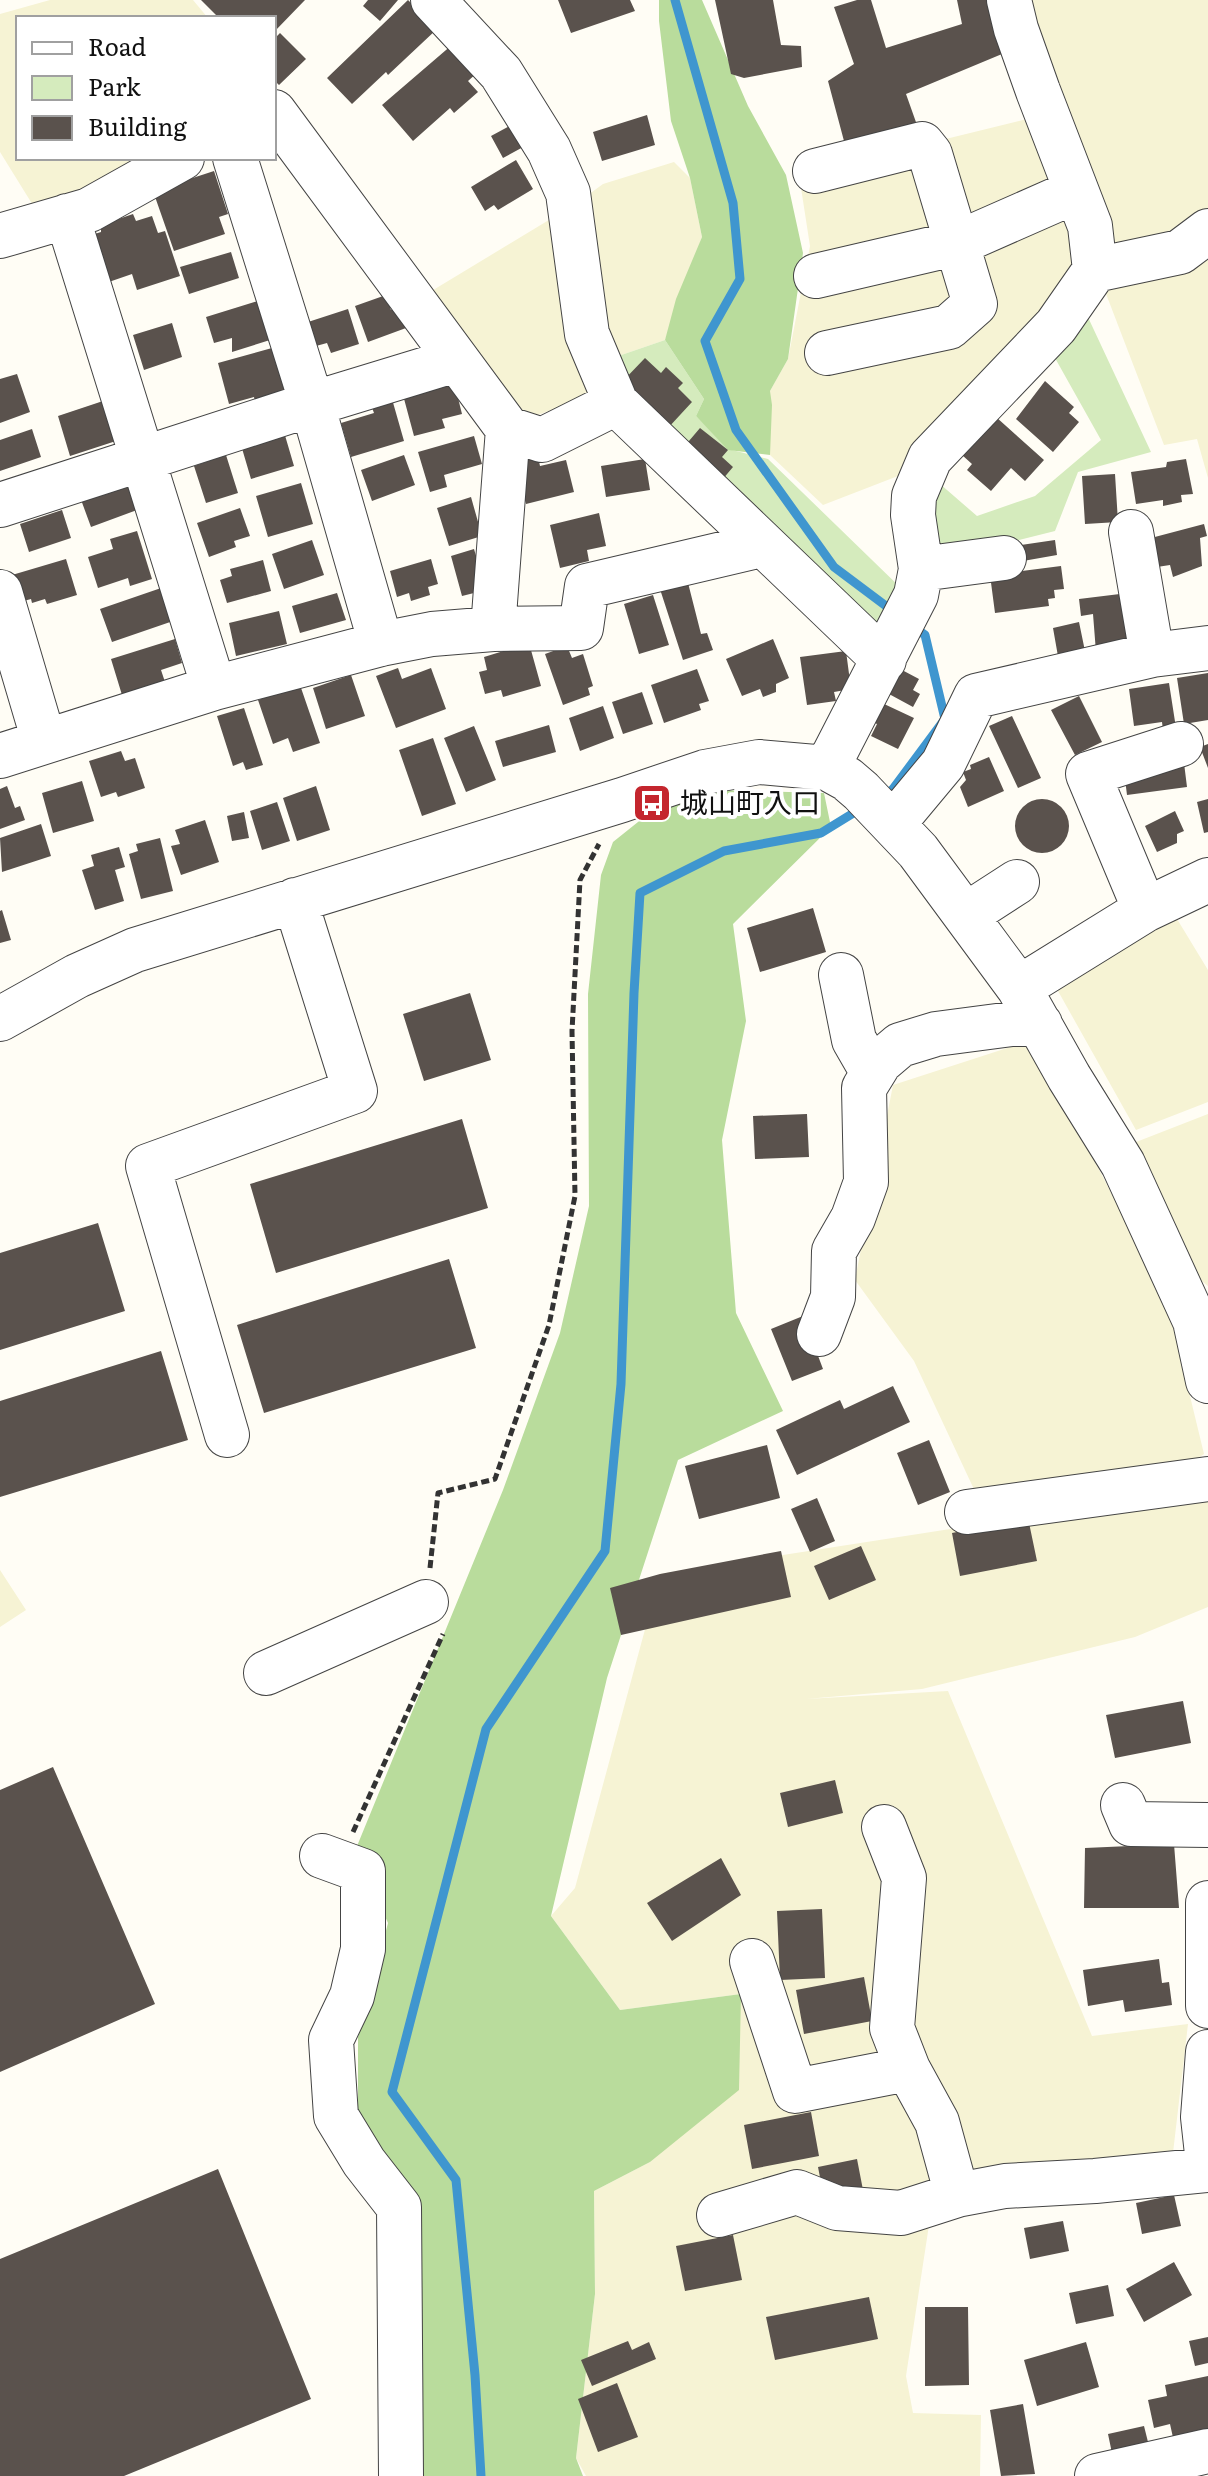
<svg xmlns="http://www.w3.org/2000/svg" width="1208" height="2476" font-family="Literata,'Noto Sans JP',serif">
<rect width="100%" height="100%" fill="#fffdf5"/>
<!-- farmland -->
<path fill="#f6f3d4" d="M50,0H193L208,18H18V158H146L39,215L0,152V14Z
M1026,0H1208V216L1182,240L1105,254Z
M1039,116L1077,231L1074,266L1042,320L917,461L898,476L823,505L770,455V391L788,359L810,246L799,175Z
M674,162L690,178L702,237L665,340L601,362L597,394L526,419L420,298L577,203L603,184Z
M1208,244V478L1197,439L1164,445L1103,286Z
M1174,914L1208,970V1102L1136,1130L1058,991L1064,974Z
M1032,1040L1167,1301L1204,1454L1178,1472L979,1500L914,1361L855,1280L893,1085Z
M1208,1114V1286L1192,1273L1131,1144Z
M1176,1494L1208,1502V1607L1135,1637L922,1689L806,1699L948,1691L1092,2036L1188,2024L1173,2153L936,2179L906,2376L913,2413L981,2415L980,2476H586L576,2458L595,2294L594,2191L650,2162L741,1994L620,2010L551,1916L575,1888L660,1574Z
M0,1570L26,1610L0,1627Z"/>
<!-- green -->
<path fill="#d5ebbd" d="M1086,313L1151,452L1078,472L1055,531L1003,544L935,550L932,477L977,516L1035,496L1101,440L1055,358Z
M665,340L704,399L696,416L732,450L768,459L905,592L884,630L601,362Z"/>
<!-- forest -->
<path fill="#b9dc9c" d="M659,0H702L748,106L786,175L803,253L788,359L770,391L772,405L770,455L728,450L696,416L704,399L665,340L676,299L702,237L690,178L671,121L659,21Z
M718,790L824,793L831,827L733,924L746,1021L722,1140L736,1313L783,1411L678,1460L607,1678L551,1916L620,2010L741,1994L739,2090L650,2162L594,2191L595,2294L576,2458L583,2476H422L419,2216L358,2109V2037L388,1923L355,1851L503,1490L560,1333L589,1206L588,994L601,875L613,842L658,806Z"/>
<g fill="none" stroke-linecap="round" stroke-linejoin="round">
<!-- stream -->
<path stroke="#3f96cf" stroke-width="9" d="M675,0L733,203L740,279L705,341L736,430L834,567L894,612
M887,794L893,789L945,719L925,635L912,626
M481,2476L475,2375L456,2180L392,2092L486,1729L605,1551L621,1384L634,993L640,893L724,851L821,833L860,809"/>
</g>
<!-- building -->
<path fill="#5a524d" d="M201,0H305L274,32V18H219Z
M368,0H398L380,21L363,6Z
M408,0L437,29L388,75L386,72L352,104L327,78Z
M558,0H630L635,11L571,33Z
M715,0H773L781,45L801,46L802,67L744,78L731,74Z
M857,0H871L886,48L962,24L957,0H989L1002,54L906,94L917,125L844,141L828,81L854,64L834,7Z
M280,33L306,59L279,85L274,80V39Z
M453,44L478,72L468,81L478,92L454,113L450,108L413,141L382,105Z
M647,115L655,145L602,161L593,132Z
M513,124L525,146L503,158L491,136Z
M516,160L533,189L498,210L494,205L485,211L471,187Z
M214,171L228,214L219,217L225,234L174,251L153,191Z
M133,214L136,221L152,216L158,233L165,231L180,276L137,290L132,274L103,284L88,236L101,232V225Z
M231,252L239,278L189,294L180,267Z
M386,295L391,310L400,307L406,328L368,342L355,306Z
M258,301L270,340L232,352V338L214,343L206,317Z
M348,309L359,344L331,353L327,343L316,346L308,322Z
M172,323L182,357L144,370L133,335Z
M272,348L285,393L255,402L254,397L229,404L218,363Z
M645,358L661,373L666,367L683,383L678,388L692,402L668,428L621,383Z
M17,374L30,412L0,423V379Z
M1045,381L1074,407L1069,413L1079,422L1053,452L1016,419Z
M454,382L462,414L442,419L445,428L414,436L403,395Z
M392,399L404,441L351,457L341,423L374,413L371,405Z
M103,401L116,441L70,456L58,416Z
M996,417L1044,460L1025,481L1011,468L991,491L967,470L972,464L962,455Z
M700,428L728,450L722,457L733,467L722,480L683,448Z
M32,429L41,457L0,471V440Z
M284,432L294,466L251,479L241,445Z
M474,436L482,464L444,475L447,487L430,492L418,452Z
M226,455L238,493L206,503L194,466Z
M404,455L415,485L372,501L361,470Z
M538,457L540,466L566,460L574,492L526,504L515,463Z
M645,459L650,490L606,497L601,466Z
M1186,459L1193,494L1181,495L1182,502L1163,506V500L1136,504L1131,472L1166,467L1167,462Z
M1115,474L1118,522L1085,524L1082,476Z
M126,480L137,510L91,527L80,497Z
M301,483L313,524L268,537L256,496Z
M471,497L482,536L449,546L437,508Z
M240,508L250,536L234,541L236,547L209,557L197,523Z
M62,510L71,538L29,552L20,524Z
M599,513L606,546L587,550L589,561L560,568L550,525Z
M1204,524L1207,536L1200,538L1202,566L1173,577L1170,565L1157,567L1151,538Z
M137,531L152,579L130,586L128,578L98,588L88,557L113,549L110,539Z
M312,540L324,575L284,589L272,554Z
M1055,540L1057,555L1023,561L1021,545Z
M474,549L486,590L462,596L451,556Z
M66,559L77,595L47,604L45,599L32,603L31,599L20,602L12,575Z
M431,559L438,584L428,587L430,595L411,601L409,593L397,597L390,571Z
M263,560L271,591L227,603L220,580L232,576L230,569Z
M1061,566L1064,589L1054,590L1055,598L1048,599L1049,606L995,613L990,575Z
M686,575L701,634L707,633L713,650L683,660L658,583Z
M164,587L176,620L112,642L100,609Z
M337,593L346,620L300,633L292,606Z
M1128,593L1130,648L1096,652L1093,614L1081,616L1079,599Z
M653,595L669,645L639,654L624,604Z
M279,611L287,644L236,656L229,623Z
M1079,622L1086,656L1059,662L1053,628Z
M175,639L182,663L161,670L165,682L122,695L111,659Z
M773,639L789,678L776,684V692L763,697L760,689L742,696L726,659Z
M529,643L541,686L503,697L501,690L485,694L479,672L487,670L484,657Z
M567,646L572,658L583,654L593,686L588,688L590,695L563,705L545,654Z
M846,651L851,689L834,692L836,701L807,705L800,657Z
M398,668L402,679L431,668L446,709L396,728L376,676Z
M697,669L709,701L699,704L701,710L664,723L651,685Z
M902,670L919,679L913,690L920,694L913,707L889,694Z
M1208,673V720L1184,724L1177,678Z
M351,675L365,716L326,729L313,688Z
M1169,683L1176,728L1163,730L1162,722L1134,726L1129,689Z
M300,685L320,743L293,752L288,738L273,744L258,700Z
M642,692L653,724L623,734L612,702Z
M1079,696L1102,742L1075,755L1051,710Z
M882,703L914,718L898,749L871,736L877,724L873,722Z
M603,706L614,738L580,751L569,718Z
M244,708L263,765L246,770L243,762L233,766L217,716Z
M1012,716L1041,778L1018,788L989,726Z
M549,725L556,752L503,767L495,741Z
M474,726L496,780L466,792L444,738Z
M433,738L456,804L422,816L399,750Z
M1208,744V768L1200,747Z
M121,751L125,761L135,758L145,788L118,797L116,792L101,797L89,761Z
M989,757L1004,791L968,807L960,787L966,780L963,772L971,769L970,765Z
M1184,763L1187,787L1127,795L1124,771Z
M82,781L94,821L53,833L42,793Z
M7,786L15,808L20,806L25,820L0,829V789Z
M316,786L330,830L297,841L283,798Z
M1208,799V832L1204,833L1197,802Z
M1015 826a27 27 0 1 1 54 0a27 27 0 1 1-54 0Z
M277,802L290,841L262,850L250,811Z
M1175,811L1184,831L1177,834V843L1157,852L1145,826Z
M244,812L249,838L232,841L227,816Z
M205,820L219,862L181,875L171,846L180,844L175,830Z
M41,824L51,856L2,872L0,838Z
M160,838L173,891L141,899L129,854L138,851L136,844Z
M119,847L125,867L115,870L124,901L95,910L82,870L94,866L91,855Z
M813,908L826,952L760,972L747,928Z
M2,910L11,940L0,943V911Z
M470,993L491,1060L424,1081L403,1014Z
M807,1114L809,1157L755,1159L753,1116Z
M462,1119L488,1208L276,1273L250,1184Z
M98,1223L125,1311L0,1350V1253Z
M449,1259L476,1348L264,1413L237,1325Z
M803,1316L823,1369L792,1381L771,1329Z
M161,1351L188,1440L0,1497V1401Z
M893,1386L910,1422L797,1475L776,1430L840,1400L844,1409Z
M929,1440L950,1492L918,1505L897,1453Z
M767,1445L780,1498L699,1519L685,1466Z
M817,1498L835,1541L810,1552L791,1509Z
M1028,1518L1037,1561L960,1576L952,1533Z
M861,1546L876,1580L829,1600L814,1566Z
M781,1551L791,1597L621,1635L610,1588L660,1574Z
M1183,1701L1191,1743L1115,1758L1106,1715Z
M53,1767L155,2004L0,2072V1790Z
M835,1780L843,1813L788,1827L780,1793Z
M1174,1844L1179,1908H1084L1085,1848Z
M721,1858L741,1895L672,1941L647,1903Z
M822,1909L825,1978L780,1980L777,1911Z
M1159,1959L1162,1983L1169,1982L1172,2005L1125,2012L1123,2000L1088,2006L1083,1970Z
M864,1977L872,2021L804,2034L796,1990Z
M811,2112L819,2156L752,2169L744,2125Z
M857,2159L863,2190L824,2198L818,2167Z
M218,2169L311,2399L124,2476H0V2259Z
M1174,2195L1181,2226L1142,2234L1136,2203Z
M1063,2221L1069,2251L1030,2259L1024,2228Z
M733,2235L742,2280L685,2291L676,2246Z
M1174,2262L1192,2295L1144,2322L1126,2289Z
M1108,2285L1114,2316L1076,2324L1069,2293Z
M869,2297L878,2339L775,2360L766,2317Z
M925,2307H968L969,2385L925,2386Z
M1208,2337V2363L1195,2366L1189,2341Z
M628,2341L632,2350L649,2342L656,2359L592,2386L581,2360Z
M1086,2342L1099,2387L1037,2406L1024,2360Z
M1208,2376V2435L1174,2442L1170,2424L1154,2428L1148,2400L1167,2396L1165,2385Z
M617,2383L638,2437L598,2452L578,2399Z
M1023,2404L1035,2474L1001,2476L990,2410Z
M1144,2426L1150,2450L1113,2458L1108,2434Z"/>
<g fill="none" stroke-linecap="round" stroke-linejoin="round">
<!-- minor casing -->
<g stroke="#444" stroke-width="46">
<path id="minor" d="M433,0L501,73L549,150L568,193L587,334L616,403
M274,112L508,429L542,440L616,403L884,660
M235,158L312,404L381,644
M815,171L922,144L930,154L975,304L949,327L827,353
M67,216L214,688
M0,236L89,210L182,158
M1095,270L1180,252L1208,231
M816,276L958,243L1076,191
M0,505L312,404L456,360
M1131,532L1152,655
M921,569L1004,558
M0,592L44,741
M493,629L508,429
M0,756L214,688L381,644L432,634L493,629L581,628L587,586L761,545
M827,768L916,595L921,569L913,515L914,496L930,458L1056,326L1095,270L1090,226L1038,91L1016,29L1009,0
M893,824L943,764L976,696L1152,655L1208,648
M1145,910L1088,774L1181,744
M966,915L1017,882
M841,975L854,1040L873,1073
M1019,988L1145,910L1208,880
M0,1019L77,976L135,950L622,800L705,772L759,762L827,768L847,779L861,791L918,851L1019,988L1069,1077L1123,1164L1195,1321L1208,1381
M819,1334L833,1297L834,1251L853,1218L866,1182L864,1088L880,1062L900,1045L936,1034L1012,1024H1040
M227,1435L148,1166L355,1091L295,900
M967,1512L1208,1479
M266,1673L426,1602
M1123,1805L1131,1824L1208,1825
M884,1827L904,1878L892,2028L908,2069L937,2122L957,2195
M322,1856L363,1871V1949L352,1996L331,2040L336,2116L364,2162L399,2207L401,2476
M1208,1903V2006
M752,1961L795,2091L908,2069
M1208,2052L1203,2117L1208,2163
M719,2215L797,2192L837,2208L901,2213L957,2195L1005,2186L1095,2181L1208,2170
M1097,2476L1208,2451"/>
</g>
<!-- path -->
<path stroke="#333" stroke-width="5" stroke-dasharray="8 4" stroke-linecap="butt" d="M430,1568L438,1493L495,1479L549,1325L575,1196L572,1031L580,880L599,844
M353,1832L443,1634"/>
<!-- minor -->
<use href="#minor" stroke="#fff" stroke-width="44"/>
</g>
<!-- icons -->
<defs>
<g id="bus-square" transform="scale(2)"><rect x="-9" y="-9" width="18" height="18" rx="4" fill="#c4262e" stroke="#fff"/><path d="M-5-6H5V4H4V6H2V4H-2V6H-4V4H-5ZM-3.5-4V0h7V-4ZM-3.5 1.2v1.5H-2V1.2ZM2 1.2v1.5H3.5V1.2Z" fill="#fff"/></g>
</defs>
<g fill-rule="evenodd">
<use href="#bus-square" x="652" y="803"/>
</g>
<g text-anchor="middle" stroke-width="8" stroke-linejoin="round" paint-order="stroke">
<!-- poi labels -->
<g font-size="28" fill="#111" stroke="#fff" text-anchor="start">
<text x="680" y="813">城山町入口</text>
</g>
</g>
<!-- legend -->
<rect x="16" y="16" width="260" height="144" fill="#ffffff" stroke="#a0a0a0" stroke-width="2"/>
<rect x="32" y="42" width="40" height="12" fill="#ffffff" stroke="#a0a0a0" stroke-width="2"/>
<text x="88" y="56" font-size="24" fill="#111111">Road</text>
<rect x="32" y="76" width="40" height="24" fill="#d5ebbd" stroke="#a0a0a0" stroke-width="2"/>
<text x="88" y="96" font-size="24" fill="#111111">Park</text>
<rect x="32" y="116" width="40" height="24" fill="#5a524d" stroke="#a0a0a0" stroke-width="2"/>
<text x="88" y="136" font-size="24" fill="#111111">Building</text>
</svg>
